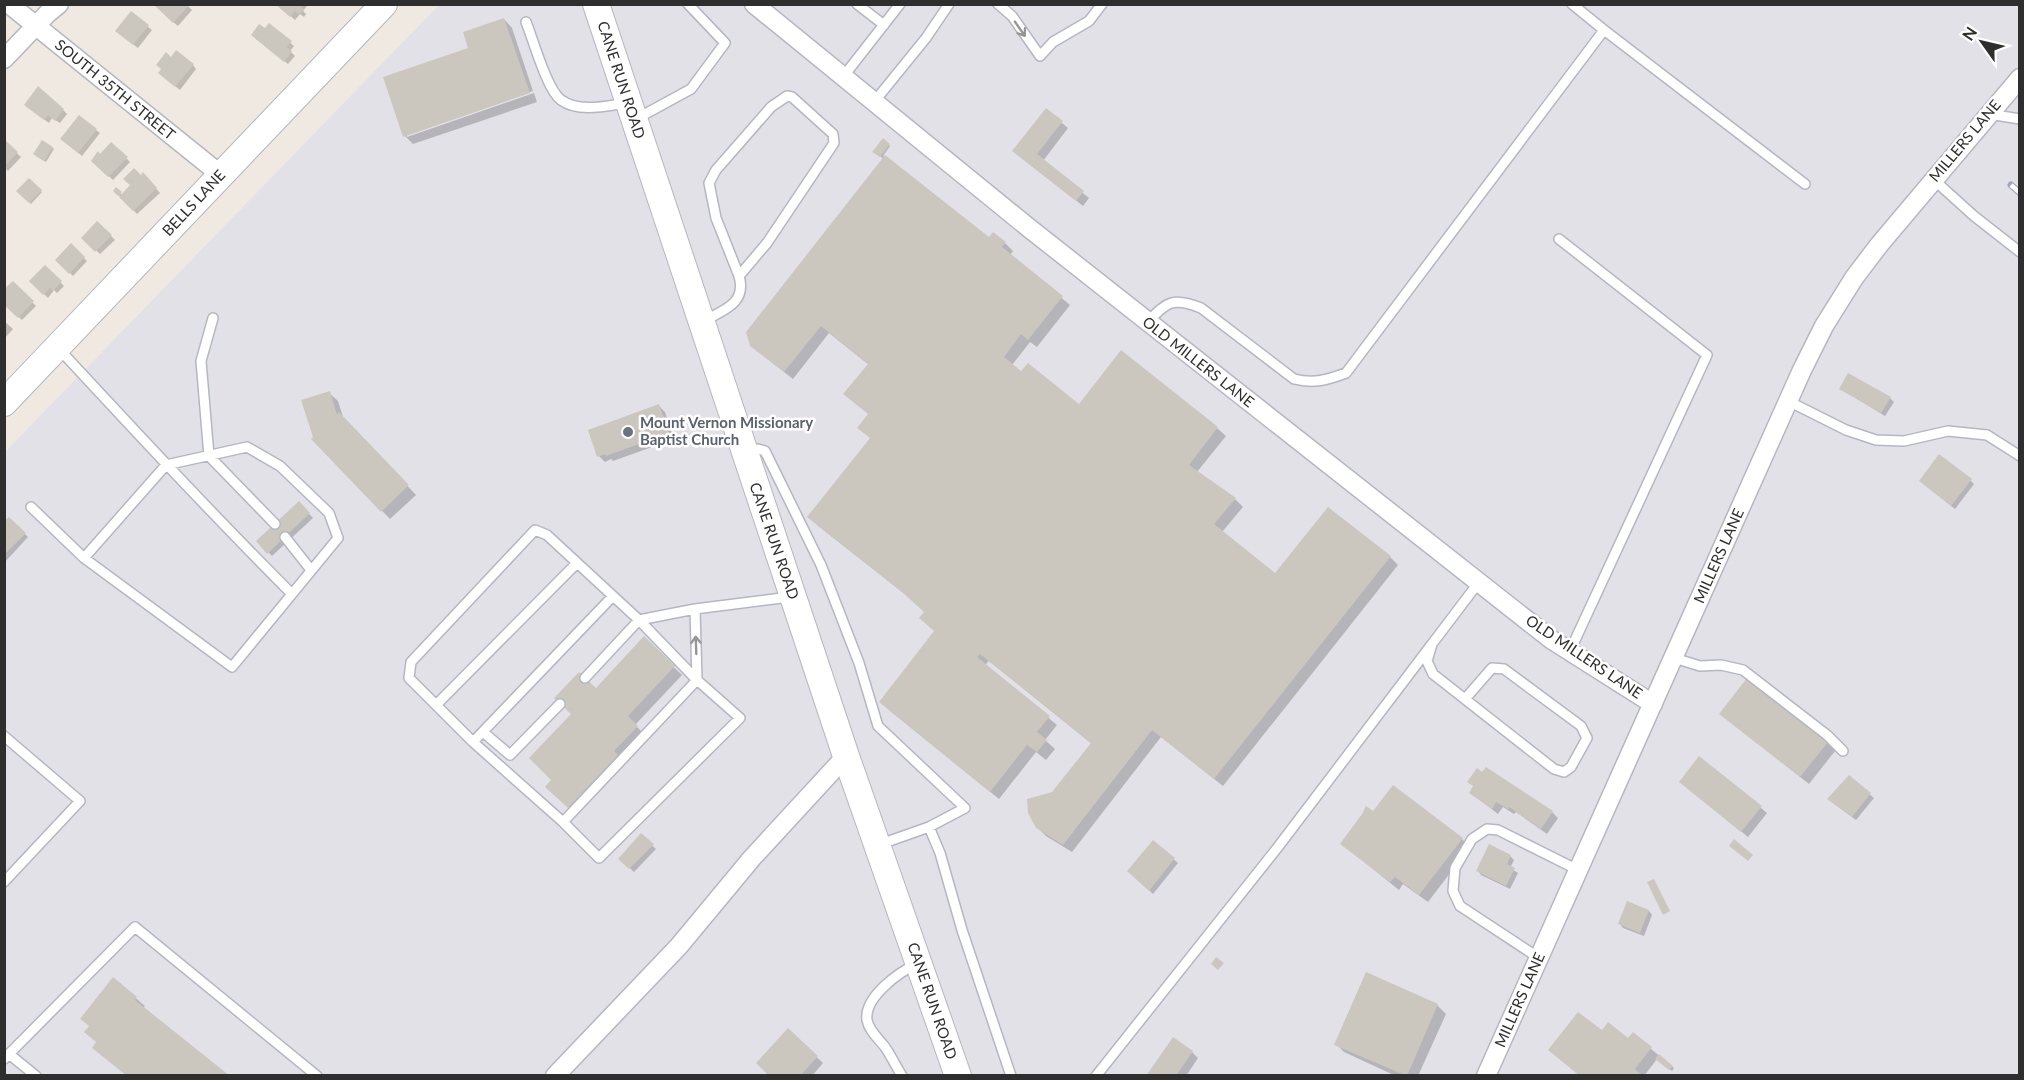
<svg xmlns="http://www.w3.org/2000/svg" width="2024" height="1080" font-family="Lato,sans-serif">
<rect width="100%" height="100%" fill="#efe9e1"/>
<!-- industrial -->
<path fill="#e3e1e8" d="M439,5H2019V1075H5L4,453Z"/>
<!-- shadow -->
<path fill="#0003" d="M277,4H306L307,6L303,11L306,14L304,17L300,14L295,20Z
M188,6L192,10L178,26L165,15Z
M131,13L152,30L138,48L121,35Z
M504,19L512,28L533,91L407,134V137L534,93L537,102L413,144L405,136L470,49Z
M269,25L294,46L290,51L295,56L288,64L256,39Z
M171,59L193,65L196,69L180,90L164,77Z
M30,109L63,110L67,114L60,123L52,118L49,123Z
M1046,110L1068,128L1043,161L1089,198L1083,206L1014,151Z
M96,130L100,133L82,156L66,143Z
M883,140L890,146L883,156L989,239L1005,243L1013,251L1010,255L1070,305L1037,347L1030,342L1012,365L1022,373L1079,406L1122,352L1217,428L1226,436L1197,472L1235,499L1243,507L1222,532L1276,575L1390,557L1398,565L1223,786L1161,737L1072,852L1046,836L1037,827L1053,793L1092,744L989,661L985,665L1057,725L1045,740L1055,749L1046,760L1036,752L999,799L889,710L936,632L921,618L925,612L911,599L817,525L871,439L869,365L829,333L793,379L761,354L884,159L874,152Z
M4,141L21,157L8,171L4,167Z
M43,142L54,149L46,162L36,156Z
M112,144L130,162L113,180L93,161Z
M143,174L160,193L137,214L115,191L116,189L122,195Z
M29,180L42,192L31,204L18,191Z
M98,223L115,240L100,254L83,238Z
M71,245L87,261L73,276L57,260Z
M45,267L64,286L57,293L54,290L48,298L31,281Z
M13,283L36,306L22,320L4,303Z
M4,321L13,329L4,339Z
M1841,389L1890,398L1894,402L1885,416Z
M329,393L338,401L343,417L416,495L390,519L313,439Z
M659,406L665,412L674,439L613,461L611,459L605,462L599,456Z
M1971,481L1974,484L1955,509L1925,485Z
M299,503L313,518L272,556L258,541Z
M9,519L28,537L4,563V523Z
M644,639L682,675L635,725L645,735L621,760L625,764L577,815L547,787L553,780L596,690Z
M1721,714L1827,743L1835,751L1809,784Z
M1700,758L1767,813L1748,837L1687,787Z
M1849,777L1874,798L1856,820L1833,803Z
M1471,793L1552,812L1558,818L1547,834L1516,812L1514,814L1503,807L1498,814Z
M1374,813L1462,839L1470,847L1428,902L1403,884L1399,890L1342,844Z
M641,835L656,849L634,872L620,859Z
M1153,842L1178,863L1153,894L1129,871Z
M1510,856L1514,860L1510,868L1518,873L1510,889L1481,875L1478,871Z
M1628,903L1649,911L1652,915L1644,936L1623,928L1620,924Z
M1367,974L1437,1005L1446,1014L1418,1076H1396L1344,1052L1336,1044Z
M113,979L145,1006L98,1043Z
M788,1031L823,1063L812,1076H771Z
M1602,1032L1628,1040L1633,1034L1674,1068L1672,1071L1657,1059L1644,1076H1580L1550,1050Z
M1192,1052L1198,1058L1186,1076H1148Z"/>
<!-- building -->
<path fill="#cbc7bf" d="M153,4H190L173,23Z
M275,4H302L300,6L304,9L299,15L295,11L290,17Z
M131,11L149,25L133,45L115,31Z
M504,18L530,93L403,137L383,77L468,48L463,32Z
M269,23L292,41L287,47L292,51L284,62L251,35L259,24L265,28Z
M176,50L194,64L175,87L158,73L161,69L156,65L166,52L171,57Z
M38,86L64,109L55,121L48,115L44,120L24,105Z
M1046,108L1063,121L1037,154L1084,191L1076,201L1012,151Z
M79,115L97,129L78,153L60,139Z
M883,138L890,144L880,157L872,152Z
M4,139L18,152L4,167Z
M42,140L53,147L44,161L33,154Z
M111,142L128,157L108,177L91,161L98,151L100,154Z
M885,155L989,237L993,232L1006,242L1002,247L1063,296L1028,340L1021,334L1004,357L1021,371L1028,363L1079,404L1121,350L1218,427L1189,465L1236,498L1214,524L1275,573L1328,507L1391,556L1214,779L1152,730L1063,845L1036,828L1028,813L1027,799L1052,792L1091,743L980,654L977,657L1050,716L1037,732L1047,740L1037,752L1027,745L990,792L879,702L934,631L919,618L924,612L901,591L807,517L870,438L857,428L868,414L843,394L868,364L821,326L784,372L750,346L746,332Z
M134,168L141,175L143,172L157,188L133,211L119,197L130,185L123,179Z
M29,178L42,190L29,203L16,191Z
M116,187L122,192L118,196L113,191Z
M97,221L112,235L95,252L81,238Z
M71,243L85,257L69,274L55,260Z
M45,265L62,281L53,291L50,288L43,295L29,281Z
M13,281L34,301L18,318L4,305V289Z
M1848,373L1891,397L1881,413L1839,389Z
M330,391L337,415L339,412L409,485L381,512L311,439L313,437L301,400Z
M659,404L669,433L606,456L605,454L597,457L588,430Z
M1939,454L1972,479L1951,506L1919,481Z
M299,501L310,513L267,554L256,541Z
M9,517L26,533L4,555V521Z
M644,636L675,666L628,716L638,726L614,751L618,755L568,808L545,787L551,780L529,758L571,714L554,698L579,672L596,688Z
M1747,678L1828,742L1800,777L1719,714Z
M1699,756L1762,806L1741,832L1679,782Z
M1486,767L1553,811L1541,829L1509,807L1508,809L1496,802L1492,809L1469,793L1473,786L1467,782L1477,768L1482,772Z
M1849,775L1871,793L1852,817L1827,799Z
M1393,785L1463,838L1419,895L1395,877L1390,882L1340,844L1362,814L1366,806L1373,811Z
M641,833L654,844L629,869L618,859Z
M1734,839L1753,855L1748,861L1729,846Z
M1153,840L1175,858L1149,891L1127,871Z
M1489,844L1511,855L1507,864L1515,868L1506,886L1476,871Z
M1654,879L1670,911L1663,915L1647,882Z
M1627,901L1649,910L1640,933L1618,924Z
M1216,957L1224,963L1218,970L1211,964Z
M1366,972L1438,1004L1407,1076L1334,1045Z
M113,977L137,997L135,1000L230,1076H127L92,1048L96,1042L84,1032L89,1026L80,1019Z
M1578,1012L1602,1030L1608,1022L1628,1038L1633,1032L1652,1047L1635,1069L1643,1076H1580L1548,1050Z
M788,1028L818,1056L800,1076H769L756,1063Z
M1173,1037L1193,1051L1176,1076H1146Z
M1659,1054L1673,1066L1669,1070L1655,1059Z"/>
<g fill="none" stroke-linecap="round" stroke-linejoin="round">
<!-- lane casing -->
<g stroke="#b4b7c1" stroke-width="12">
<path id="lane" d="M857,4L884,25
M998,4L1012,16L1040,56L1053,42L1089,21L1102,4
M1572,4L1604,30
M526,22C533,39 547,90 561,100C579,113 606,106 626,103
M843,77L900,4
M874,102L926,38L949,4
M1989,114L2020,119
M636,119L691,89L725,43L688,4
M1933,179L1974,216L2020,252
M1559,239L1707,355L1570,651
M213,318L201,361L209,456L275,524
M702,322C723,310 747,304 739,276L767,243L834,143L833,134L792,97L787,96L771,107L716,170L709,183L716,218L739,276
M1148,322C1167,301 1174,297 1201,308L1294,379C1314,384 1327,380 1346,373L1604,30L1805,184
M59,349C136,432 212,514 292,594L232,667L84,558L166,465L247,447L280,466L329,513L338,538L292,594
M1788,401L1846,430L1876,440L1904,441L1948,431L1987,435L2020,456
M747,453L758,449L765,451L821,565L859,663L878,726L965,808L929,827L878,845
M31,507L84,558
M285,537L311,570
M1674,658L1700,666L1721,665L1743,670L1827,735L1843,751
M585,678L639,620L695,609L790,597
M1465,699L1492,668L1504,669L1581,726L1587,738L1571,767L1564,772L1554,769L1433,674L1427,661L1432,644L1479,582
M436,705L577,563
M483,732L510,755L560,704
M4,736L80,801L4,882
M473,742L613,596
M563,822L599,858L740,718L697,680L639,620L547,535L535,530L411,662L409,678L473,742L563,822L697,680L695,609
M929,827L940,853L962,930L1011,1076
M1539,958L1460,906L1453,891L1455,868L1472,839L1487,829L1498,830L1578,870
M9,1054L36,1076
M4,1059L135,927L317,1076
M902,1076C896,1066 891,1056 885,1047C879,1039 869,1031 867,1020C864,997 899,972 917,964
M1096,1076L1278,847L1432,644"/>
</g>
<!-- street casing -->
<g stroke="#b4b7c1" stroke-width="21">
<path id="street" d="M9,4L221,175
M754,4L1029,228L1552,640L1653,704
M4,59L48,13L59,4
M555,1076L679,946L752,858L846,756
M1486,1076L1802,370L1824,326L1854,278L1879,245L2020,78"/>
</g>
<!-- secondary casing -->
<g stroke="#b4b7c1" stroke-width="28">
<path id="secondary" d="M596,4L846,756L958,1076
M4,403L384,4"/>
</g>
<!-- lane -->
<use href="#lane" stroke="#fff" stroke-width="9"/>
<!-- street -->
<use href="#street" stroke="#fff" stroke-width="18"/>
<!-- secondary -->
<use href="#secondary" stroke="#fff" stroke-width="26"/>
<!-- rail casing -->
<g stroke="#a3a6b8" stroke-width="7">
<path id="rail" d="M2011,185L2020,193"/>
</g>
<!-- rail -->
<use href="#rail" stroke="#fff" stroke-width="4.5" stroke-dasharray="14" stroke-linecap="butt"/>
</g>
<!-- one-way arrows -->
<defs><path id="oneway-shaft" d="M-6 0H5M1.5-3L5.5 0L1.5 3" fill="none" stroke-width="1.6" stroke-linecap="round" stroke-linejoin="round" transform="scale(1.5)"/></defs>
<g stroke="#969696">
<use href="#oneway-shaft" transform="translate(1020 29) rotate(55)"/>
<use href="#oneway-shaft" transform="translate(696 645) rotate(-92)"/>
</g>
<!-- markers -->
<circle fill="#6b7280" stroke="#fff" stroke-width="2" cx="628" cy="432" r="6"/>
<g text-anchor="middle" stroke-width="5" stroke-linejoin="round" paint-order="stroke">
<!-- street labels -->
<g font-size="15" fill="#2e2e2e" stroke="#fff">
<text transform="translate(621 80) rotate(72)" y="5">CANE RUN ROAD</text>
<text transform="translate(115 90) rotate(39)" y="5">SOUTH 35TH STREET</text>
<text transform="translate(1965 141) rotate(-50)" y="5">MILLERS LANE</text>
<text transform="translate(194 203) rotate(-47)" y="5">BELLS LANE</text>
<text transform="translate(1198 362) rotate(38)" y="5">OLD MILLERS LANE</text>
<text transform="translate(774 541) rotate(71)" y="5">CANE RUN ROAD</text>
<text transform="translate(1719 556) rotate(-66)" y="5">MILLERS LANE</text>
<text transform="translate(1584 657) rotate(34)" y="5">OLD MILLERS LANE</text>
<text transform="translate(1520 1000) rotate(-66)" y="5">MILLERS LANE</text>
<text transform="translate(932 1001) rotate(71)" y="5">CANE RUN ROAD</text>
</g>
<!-- worship labels -->
<g font-size="15" font-weight="bold" fill="#5b616d" stroke="#fff" text-anchor="start">
<text x="640" y="428">Mount Vernon Missionary<tspan x="640" dy="17">Baptist Church</tspan></text>
</g>
</g>
<!-- border -->
<rect width="2024" height="1080" fill="none" stroke="#2e2e2e" stroke-width="12"/>
<!-- north arrow -->
<g transform="translate(1982 42) rotate(304)" stroke="#ffffff" stroke-width="4.5" paint-order="stroke">
<path d="M0-4.5L10 22L0 15L-10 22Z" fill="#2e2e2e"/>
<text y="-9" font-size="16" font-weight="bold" text-anchor="middle" fill="#2e2e2e">N</text>
</g>
</svg>
